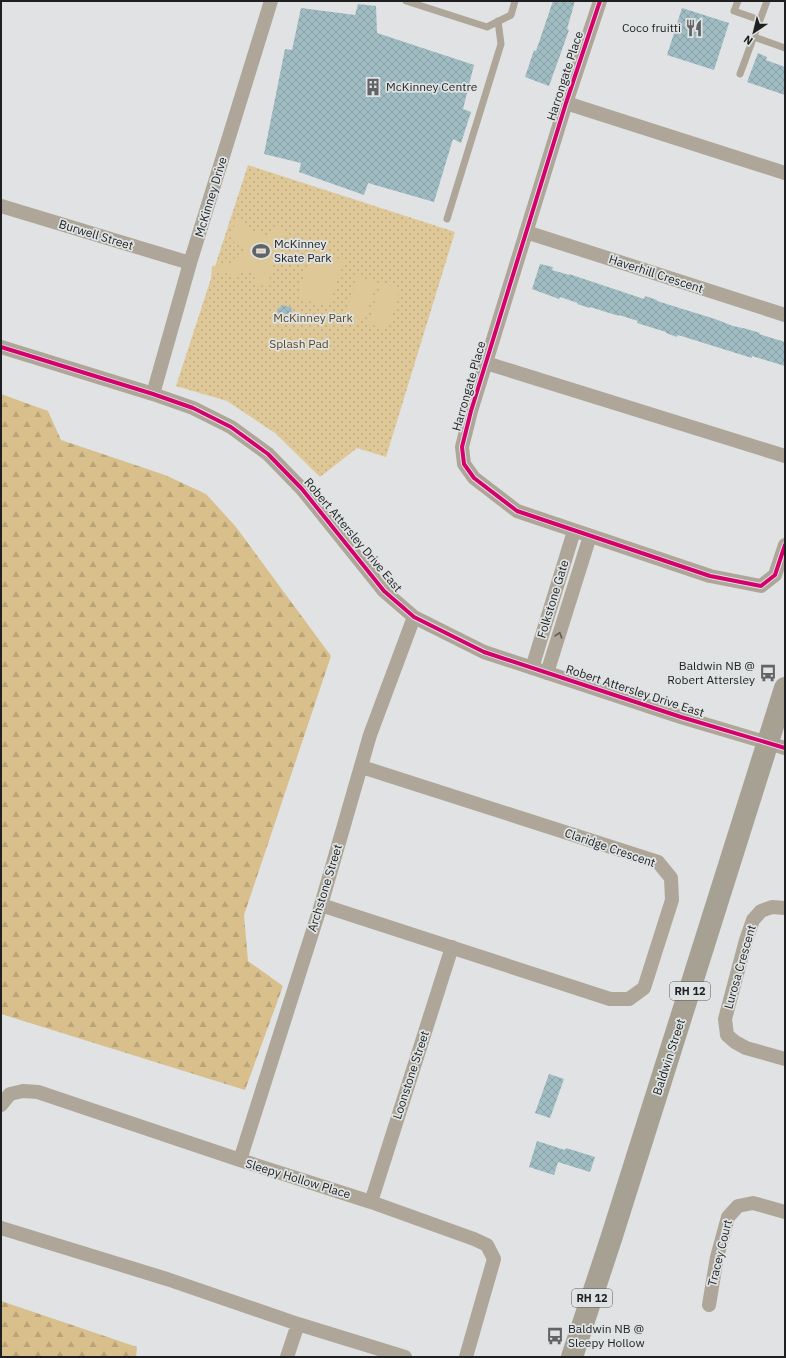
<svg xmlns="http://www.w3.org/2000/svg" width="786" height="1358" font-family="'IBM Plex Sans',sans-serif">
<defs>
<pattern id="forest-firs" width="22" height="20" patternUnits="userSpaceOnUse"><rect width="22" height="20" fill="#d8bf8c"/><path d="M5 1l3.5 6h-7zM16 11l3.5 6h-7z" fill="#b9a478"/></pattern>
<pattern id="park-dots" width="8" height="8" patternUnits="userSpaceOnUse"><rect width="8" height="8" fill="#dfc898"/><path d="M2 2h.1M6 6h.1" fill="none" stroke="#bfab83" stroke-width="1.8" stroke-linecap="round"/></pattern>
<pattern id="building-cross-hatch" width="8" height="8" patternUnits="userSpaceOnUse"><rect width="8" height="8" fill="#a0bcc3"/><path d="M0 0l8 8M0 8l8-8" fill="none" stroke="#89a1a7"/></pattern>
</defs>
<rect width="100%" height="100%" fill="#e0e2e3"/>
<!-- forest -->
<path fill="url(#forest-firs)" d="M1,394L48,411L61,440L165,475L206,494L236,527L331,656L244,915L248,961L283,986L245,1090L1,1014Z
M1,1301L137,1347L136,1357H1Z"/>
<!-- park -->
<path fill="url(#park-dots)" d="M248,165L455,232L386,457L357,448L320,477L275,433L227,401L176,386Z"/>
<!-- pitch -->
<path fill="#dfc898" d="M236,220L247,223L246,228L270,237L272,227L284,231L267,287L253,283L256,272L251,270L247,274L241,271L233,276L219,271L211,279L212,266L228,265C234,258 240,257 245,248L232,241V232Z
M312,251L343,261L328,307L297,297Z
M358,276L376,282L364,321L345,316Z
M382,283L400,289L388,329L369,323Z"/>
<!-- building -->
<path fill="url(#building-cross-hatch)" d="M553,1H575L567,29L569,30L549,86L525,77L534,50L536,51Z
M358,4L376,6L377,33L474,65L463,109L471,112L461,143L453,139L434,202L368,183L364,195L299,172L301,163L264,154L285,49L292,50L301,8L355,15Z
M682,8L729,23L714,70L667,55Z
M758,53L767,57L766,60L785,67V95L747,82Z
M540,264L553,267L552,270L569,275V274L644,299L645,296L657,300V301L715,319L733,326L747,329L760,333L759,334L785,342V366L752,356V358L678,335L677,337L666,333V332L637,323L638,321L619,315V316L590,307V308L577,304L578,303L560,297L559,299L532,289Z
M282,305L291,307L293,316L287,321L279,318L277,310Z
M549,1074L564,1079L550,1118L535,1113Z
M537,1141L565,1150L566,1148L595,1157L590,1172L558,1162L554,1175L529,1167Z"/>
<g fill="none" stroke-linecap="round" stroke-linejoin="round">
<!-- lane -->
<path stroke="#aea698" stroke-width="7" d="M406,1L487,27L511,15L515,1
M738,1L734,11L760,20
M754,37L785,48
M740,74L767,1
M447,219L501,44L498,21"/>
<!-- street -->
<path stroke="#aea698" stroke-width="14" d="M600,1L566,103L471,411L462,447L464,464L474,478L517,511L710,576L761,586L775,575L785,545
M566,103L785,173
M1,206L190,263
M526,232L785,315
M1,347L153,394L193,408L231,427L268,454L302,489L384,591L414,617L484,652L681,717L785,748
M486,363L785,456
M153,394L190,263L271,1
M532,668L574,531
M547,673L590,536
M321,905L610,999H629L644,988L672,900L671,878L658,862L362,767
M785,908L772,907L761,911L753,920L746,940L725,1019L727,1035L735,1042L746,1048L785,1059
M1,1105L10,1094L23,1091L38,1092L240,1160L371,1202L474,1239L487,1245L494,1259L466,1357
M240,1160L321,905L370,735L414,617
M371,1202L452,947
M1,1228L167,1279L298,1324L405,1357
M709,1305L717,1257L728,1217L738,1206L753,1203L785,1212
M287,1357L298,1324"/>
<!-- primary -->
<path stroke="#a6a193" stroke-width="22" d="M572,1357L611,1239L785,688"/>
<!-- cycleway casing -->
<g stroke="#dfe3e4" stroke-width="6">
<path id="cycleway" d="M600,1L566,103L471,411L462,447L464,464L474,478L517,511L710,576L761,586L775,575L785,545
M1,347L153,394L193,408L231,427L268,454L302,489L384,591L414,617L484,652L681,717L785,748"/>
</g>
<!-- cycleway -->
<use href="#cycleway" stroke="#d6006c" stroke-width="4"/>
</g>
<!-- one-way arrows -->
<defs><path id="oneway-chevron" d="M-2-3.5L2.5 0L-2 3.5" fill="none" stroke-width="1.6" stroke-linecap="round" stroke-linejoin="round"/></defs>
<use stroke="#5f5c56" href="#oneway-chevron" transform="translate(559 635) rotate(-72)"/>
<!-- icons -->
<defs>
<g id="restaurant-bare" transform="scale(1.38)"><path d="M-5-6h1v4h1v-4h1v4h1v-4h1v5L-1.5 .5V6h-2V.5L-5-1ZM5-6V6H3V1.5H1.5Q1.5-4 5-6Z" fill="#626364" stroke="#dfe3e4" stroke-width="2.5" paint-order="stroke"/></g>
<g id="building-bare" transform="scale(1.38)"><path d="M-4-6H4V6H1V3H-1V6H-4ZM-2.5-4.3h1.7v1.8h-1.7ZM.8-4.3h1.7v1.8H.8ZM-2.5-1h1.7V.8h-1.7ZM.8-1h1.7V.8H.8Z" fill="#626364" stroke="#dfe3e4" stroke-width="2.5" paint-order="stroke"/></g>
<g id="stadium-bare" transform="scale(1.38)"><path d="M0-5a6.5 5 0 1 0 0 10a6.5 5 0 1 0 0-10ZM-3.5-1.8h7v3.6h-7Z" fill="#626364" stroke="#dfe3e4" stroke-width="2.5" paint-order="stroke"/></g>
<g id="bus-bare" transform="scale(1.38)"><path d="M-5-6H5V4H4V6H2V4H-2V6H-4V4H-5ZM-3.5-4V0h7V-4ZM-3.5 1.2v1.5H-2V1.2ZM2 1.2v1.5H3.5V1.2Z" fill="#626364" stroke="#dfe3e4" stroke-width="2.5" paint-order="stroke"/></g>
</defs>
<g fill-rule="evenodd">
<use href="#restaurant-bare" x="694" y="28"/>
<use href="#building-bare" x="373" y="87"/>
<use href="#stadium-bare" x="261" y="251"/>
<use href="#bus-bare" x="768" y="673"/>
<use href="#bus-bare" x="555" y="1336"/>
</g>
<g text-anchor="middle" stroke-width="3.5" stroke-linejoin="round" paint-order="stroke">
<!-- shield labels -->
<g fill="#dfe3e4" stroke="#585a5b" stroke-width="1">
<rect x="670" y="982" width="40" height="18" rx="3"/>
<rect x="572" y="1289" width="40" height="18" rx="3"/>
</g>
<g font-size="11" font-weight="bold" fill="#1e1f20">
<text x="690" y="995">RH 12</text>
<text x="592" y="1302">RH 12</text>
</g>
<!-- poi labels -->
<g font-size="12" fill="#1e1f20" stroke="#dfe3e4" text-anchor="start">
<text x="681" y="32" text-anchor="end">Coco fruitti</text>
<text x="386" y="91">McKinney Centre</text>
<text x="274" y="248">McKinney<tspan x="274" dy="14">Skate Park</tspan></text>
<text x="755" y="670" text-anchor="end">Baldwin NB @<tspan x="755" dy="14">Robert Attersley</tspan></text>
<text x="568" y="1333">Baldwin NB @<tspan x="568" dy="14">Sleepy Hollow</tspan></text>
</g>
<!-- street labels -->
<g font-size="12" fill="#1e1f20" stroke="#dfe3e4">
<text transform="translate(565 76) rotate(-72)" y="4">Harrongate Place</text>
<text transform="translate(211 197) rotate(-73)" y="4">McKinney Drive</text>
<text transform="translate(96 235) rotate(17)" y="4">Burwell Street</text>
<text transform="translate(656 274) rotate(18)" y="4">Haverhill Crescent</text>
<text transform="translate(469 386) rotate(-74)" y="4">Harrongate Place</text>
<text transform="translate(353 535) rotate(50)" y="4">Robert Attersley Drive East</text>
<text transform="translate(553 599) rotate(-73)" y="4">Folkstone Gate</text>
<text transform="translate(635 691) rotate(18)" y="4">Robert Attersley Drive East</text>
<text transform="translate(610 848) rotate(19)" y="4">Claridge Crescent</text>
<text transform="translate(325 888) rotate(-73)" y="4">Archstone Street</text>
<text transform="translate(740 967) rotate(-74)" y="4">Lurosa Crescent</text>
<text transform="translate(669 1057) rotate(-72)" y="4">Baldwin Street</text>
<text transform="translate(411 1075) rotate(-72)" y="4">Loonstone Street</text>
<text transform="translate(298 1179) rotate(17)" y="4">Sleepy Hollow Place</text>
<text transform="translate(720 1253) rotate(-76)" y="4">Tracey Court</text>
</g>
<!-- park labels -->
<g font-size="12" fill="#5c4822" stroke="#dfe3e4">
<text x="313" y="322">McKinney Park</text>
<text x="299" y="348">Splash Pad</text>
</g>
</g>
<!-- border -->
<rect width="786" height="1358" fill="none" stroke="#1e1f20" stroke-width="4"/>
<!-- north arrow -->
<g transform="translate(754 32) rotate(215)" stroke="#dfe3e4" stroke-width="3" paint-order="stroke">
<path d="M0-3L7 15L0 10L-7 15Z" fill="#1e1f20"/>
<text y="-6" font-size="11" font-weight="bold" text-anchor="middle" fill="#1e1f20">N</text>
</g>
</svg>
